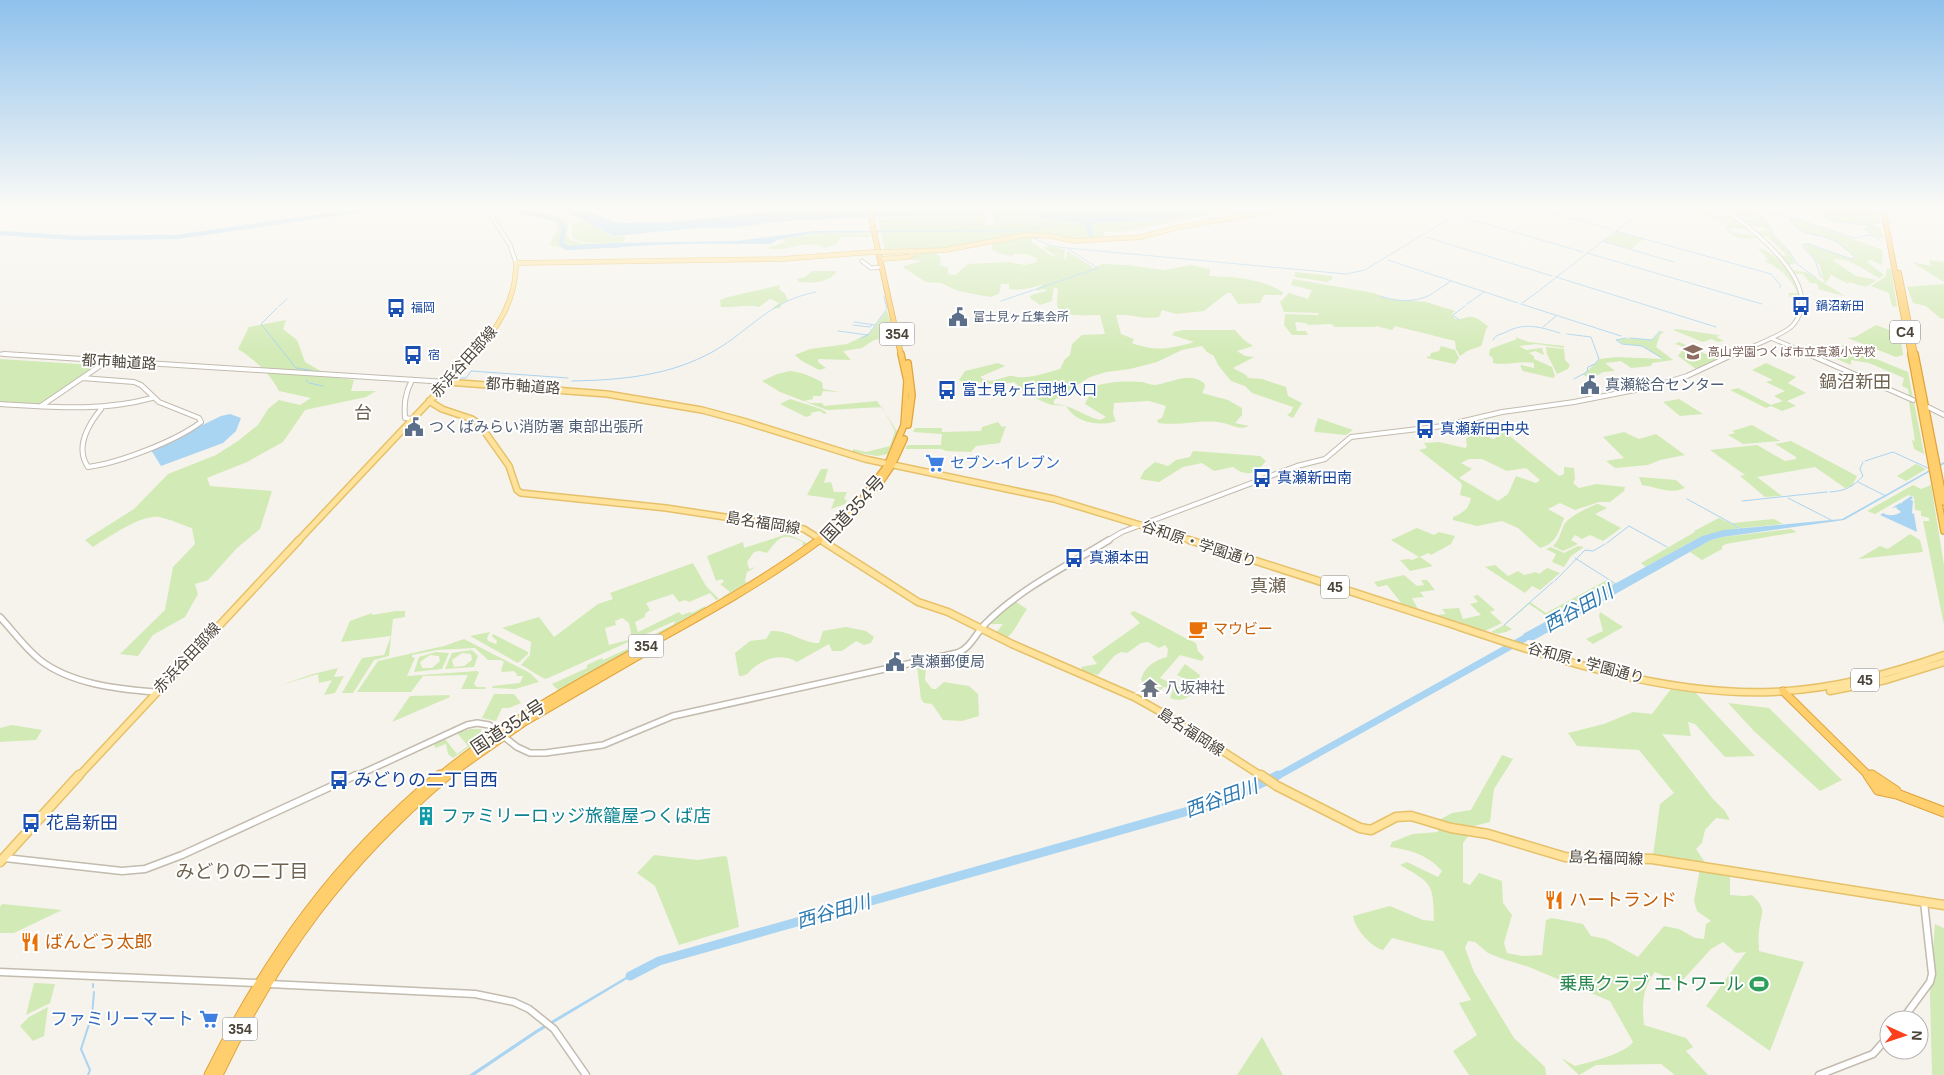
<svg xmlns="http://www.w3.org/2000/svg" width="1944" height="1075" font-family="Helvetica,'Noto Sans JP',sans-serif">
<rect width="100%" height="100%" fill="#f6f3ec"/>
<!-- green -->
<path fill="#d2eab5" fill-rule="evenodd" d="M498,209C514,209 558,213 569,224L566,235C574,247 597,243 609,243L606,248L565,249L549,245L558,228L554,220Z
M1235,209L1128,231L1104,232V238H1093L1090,223L1143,221Z
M1698,209H1704L1710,215L1733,217L1748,229L1730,228L1728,229C1741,237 1747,232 1758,238C1745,240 1733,239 1725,228L1727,224L1706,216Z
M1739,209C1753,209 1773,219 1772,235L1789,252L1795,263L1787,266L1779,257L1786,255C1782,249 1774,244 1769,237L1761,236L1755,231H1767L1765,228L1747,225L1739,218L1757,221L1754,217H1737L1729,211H1741Z
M1801,209H1877L1881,224H1872L1880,228L1883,236L1882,238L1871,234L1865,229L1876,227C1860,221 1837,227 1824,217L1826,213Z
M1024,213L1084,224L1091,238H1070L1053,234L1025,233L953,248L885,251L878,219L984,214L986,226H994L992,214Z
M1793,217L1883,250L1882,265L1871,260L1866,261L1884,275L1879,278C1865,271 1848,256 1832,260L1856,276L1877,280L1866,287L1849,282L1848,284L1831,275L1826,283L1824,282L1820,266L1803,245L1807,243L1852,259L1856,257C1848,252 1842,245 1833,241C1820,234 1794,235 1790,218Z
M582,221L614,236H627L623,242C607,242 587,246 572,238V223Z
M1617,231L1644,239L1631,249L1604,241Z
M817,233L871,234L869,237H842L835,245L825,248C806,237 784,254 767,248L786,242L783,240V239Z
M1027,237L1032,238V243C1042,246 1046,256 1058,257L1043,248L1048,246L1063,249L1065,250L1064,258L1066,260L1067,251L1094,268L1102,264L1128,265L1164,270L1191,265L1210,269L1209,276C1235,277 1260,278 1283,292L1282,295H1264L1260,303L1238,304L1231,293H1227L1204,311L1176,314L1162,310L1159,317C1142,320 1130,313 1116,315L1121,334L1134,339L1132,343C1157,352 1169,349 1194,342L1172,335L1174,332L1183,330H1235L1244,340L1253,346L1237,351L1245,356L1254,357L1233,368L1246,375L1248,378L1262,379L1286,387L1288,396L1302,403L1293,418L1287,415L1291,412L1293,407L1252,393L1245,386L1231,381L1218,365L1214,356L1207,352L1202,346L1182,350L1157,362L1130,369L1106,372L1090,377L1054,400V404C1071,404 1083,416 1100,420L1106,417L1085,404L1093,387C1108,381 1127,381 1143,382C1147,383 1151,385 1155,385C1172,383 1188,371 1204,383L1205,387L1202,393L1228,400L1242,408V415L1235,423L1249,426C1238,431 1229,423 1218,422C1198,420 1179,426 1158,423L1157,420L1162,418L1166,406L1149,401L1114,403L1113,414L1116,421C1099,427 1076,423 1066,406C1061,405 1053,406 1049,404C1034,398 1027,393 1014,382L998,385L972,381V384L975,386L970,387L959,380L965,371L998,363L1005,366L980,377C990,385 999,378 1010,376C1012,375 1015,377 1017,377C1028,379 1049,372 1060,369L1065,359L1070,355L1072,344L1082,335L1105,334L1100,315C1090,315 1063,318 1058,308C1056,303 1058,294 1058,289L1054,287L1052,301L1040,305L1030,298L1031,295L1046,291L1045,289L1035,291L1043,284C1031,288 1021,291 1009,289V284H1001L999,294L990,297L958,291L941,283L926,282L904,268V266L922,261L907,259L920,252H934L941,258L940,265L948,268V274L955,275L968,264L1008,262L1025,265L1037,262V259C1029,253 1023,254 1013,254V256L1001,254L991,249L993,243Z
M1758,248C1779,252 1794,278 1801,296L1790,297L1788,293H1797C1793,280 1778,266 1764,261L1768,260Z
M1929,260L1944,262V282L1912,262L1931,266Z
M1887,268L1891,269L1897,307L1892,306L1889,293L1871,286L1885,277Z
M1791,270L1806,272L1845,296L1818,289L1819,287L1816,283H1810L1803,274H1794Z
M812,271H837C829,284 811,283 798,282L797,279L805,277Z
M1295,272L1332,276V279L1327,282L1295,277Z
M1293,279L1374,293L1388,299L1426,302L1455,311L1452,314L1455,319C1460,320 1463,318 1468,317C1475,315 1482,322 1488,326C1484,332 1484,340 1481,346L1467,351L1460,356L1456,349L1455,341L1395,326L1392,330L1376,326L1375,327H1335L1331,324L1308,325L1306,323L1295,322L1297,331H1306L1308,335H1292L1284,325L1285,314L1319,315L1318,313L1284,312L1280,302L1289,293L1308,299L1312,290L1291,285Z
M1944,284V319L1940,318L1926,306L1913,303L1907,287Z
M780,285L779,289L785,294L788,300L782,303L780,308L772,309L779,303L770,299L759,307C745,304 735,308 721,307L720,300L728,297Z
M887,310L894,336L874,340L862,348L843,351L851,360L818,359V362L826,368L819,370L802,361L795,355L810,349L847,344L870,333Z
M286,320L283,329L297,340L305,362L331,377L354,380L351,391H376L366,397L305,410L283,442L247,462L207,478L210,486L272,491L260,529L237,548L208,580L195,584L198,594L185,617L153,635L138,656L120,654L165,610L173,567L195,544L192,528C182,525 170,519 159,517C140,515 109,537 93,547L85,540L134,509L168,474L216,455L238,441L258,425L268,409L279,400L300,405L311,398L279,391C269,372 256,361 238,349L249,327Z
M1876,325L1900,334L1903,355L1896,357L1848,338L1855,337Z
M1677,329L1718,335L1720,336L1716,337L1724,341L1718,342L1711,339L1703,342L1673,330Z
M1661,331L1664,332L1660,335L1656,347L1673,360L1652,363L1651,366L1631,368L1621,361L1605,363L1615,371L1603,372L1593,378L1583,375L1600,359L1616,357L1663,359L1642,346L1623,344L1617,340L1627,338L1652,340Z
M1515,337L1529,342L1564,346V348L1536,344L1519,346L1526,350L1542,348L1544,355L1535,351L1529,353L1534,356V359L1552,367L1555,376L1553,378L1523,371L1520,365L1534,368V363C1520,360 1506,366 1493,363V358L1489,355L1490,349L1517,339Z
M1679,342L1717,359L1696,369L1678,356L1683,349L1689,351L1692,350L1675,344Z
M1839,344L1908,372L1913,398L1909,396L1908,389L1902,386L1904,378L1869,363L1851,360V365L1827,355L1831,352L1842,351L1836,347Z
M1441,346L1455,350L1459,358L1455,364L1427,358V356L1430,357L1431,353L1439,351Z
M1546,347L1564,349L1565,360L1570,365L1568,369L1557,374L1547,354Z
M0,359L93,365L96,367L42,403L35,405L0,402Z
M1766,363L1796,377L1788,383L1806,393L1787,401L1796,406L1782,411L1771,406L1766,408L1730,390L1738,388L1771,405L1783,401L1774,396L1785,391L1766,382L1773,380L1752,370Z
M790,371C802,372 812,377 822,382L823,389L840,392L823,391L821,396H813V399L804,401L811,403H822L824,406L877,401C884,411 890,420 896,430L898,431L888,454L877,456L853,452V449L866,452L890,446L895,431L882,407L827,410L780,392L762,381L777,374Z
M790,399L821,409L827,413L824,414L820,411L810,413L812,415L806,417L780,404Z
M1679,399L1703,414L1680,416L1663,402Z
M1909,402H1914L1924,454L1914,449L1912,440L1915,441Z
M1318,418L1353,430L1346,435L1316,432L1314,431Z
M998,422L1002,427L1006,426L1000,443L976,446L971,452L946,451L941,449H905L907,445H941L942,434L913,432L915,428H942V432L981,431L982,427Z
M1752,425L1780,441L1743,444L1728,435L1735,433L1732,431Z
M1494,429H1501L1559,476L1564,474V467L1574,468L1575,479L1573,483L1579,488L1596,484L1625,487L1624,491L1610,502H1599L1575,510L1560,503L1548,509L1564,518C1558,533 1557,543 1540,548L1518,528L1502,521L1477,526L1453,520V517C1463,513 1469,509 1471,498L1460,495L1462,485L1460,482L1419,450L1427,448L1424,443L1439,442L1465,448L1467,446L1466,439L1470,433L1482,434L1493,439L1496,438ZM1469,459H1482L1507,471L1526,468L1540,480L1536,483L1516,476L1508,494L1498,501C1484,493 1473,485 1459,478L1472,469L1461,463Z
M1624,432L1639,439L1656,434L1685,455L1660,460L1648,465L1615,468L1606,461L1624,458L1603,437Z
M1791,441L1857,476L1852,486L1845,488L1815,467L1757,477L1782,496L1765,497L1740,476L1745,475L1710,450L1757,445L1785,461L1796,459V457L1775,444Z
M1193,451L1260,456L1266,461C1256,475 1246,477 1233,467L1214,471L1202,463L1183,467L1159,482L1140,479L1144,471L1155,462L1168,466L1176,460L1190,457Z
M1916,464L1926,469L1906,481L1897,476Z
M821,469H828L824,483L831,482L834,492H847L844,499L847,500L845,504L831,509L835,499L807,495Z
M1639,477L1676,480L1685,488C1669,495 1658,487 1642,485Z
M1913,485L1921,489L1931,485L1944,565V625L1923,521H1929V518L1921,516V511L1915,510L1914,497L1908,495L1875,514L1867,511Z
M1598,504L1607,508L1595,514L1621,528L1603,541L1590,535L1582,539L1575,535L1571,540L1578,544L1563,551L1553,546C1560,539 1560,533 1564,525C1568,517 1590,506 1598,504Z
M1719,518L1740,528L1702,536L1646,567L1641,563L1695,532L1694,531Z
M1774,519L1783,524L1742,528L1732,523Z
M1417,528L1434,535L1439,532L1455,536L1451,544L1431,555L1428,553L1420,557L1433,566L1410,571L1400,560L1409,559L1412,560L1419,557L1391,540Z
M1791,529L1797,532L1726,544L1722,546V549L1702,560L1690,552L1711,540L1722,537Z
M787,534L807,543L803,546L802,545L803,542C782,533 781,535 767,553L760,551L754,552L747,562L749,569L756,567L747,572L745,581L747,583L723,597H722L730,592L720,584L724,582L722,579L716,581L707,556L743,542L744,548Z
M1910,534L1920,540L1923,552L1858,559L1880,546L1888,549Z
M1578,546L1584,547L1571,556L1564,567L1552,562L1556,554L1546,549L1551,547L1564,553Z
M693,563L706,586L719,599L716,600L710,593L689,602L685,600L679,602L673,594L646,603L650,610L645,614V617L635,622L638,632L679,612L682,615L690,612L692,613L705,606V608L558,690L552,684L587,668V665L602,658L603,660L644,641L645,639L674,624L675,621L546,679C537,676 530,669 521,665L530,655L531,642L502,628L539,617L554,637L598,604L613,599L610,593ZM622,618L629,623L632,639L609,645L605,628L616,625L615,621Z
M1495,565L1508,576L1518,571L1524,575L1536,572L1539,574L1547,568L1560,573L1540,590L1532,586L1525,593L1485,567Z
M1404,575L1417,586L1424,585L1421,580H1427L1435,590L1420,592L1424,597L1412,598L1418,609L1402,604L1387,585L1378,587L1374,582Z
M1607,580L1614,584L1557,615L1547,616L1529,604L1505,625L1512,629C1505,633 1498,635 1491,632L1504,625L1530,602L1546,613Z
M1478,595L1495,610L1490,612L1502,623L1485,631L1436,615L1446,614L1442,609L1459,608L1463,619L1481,615L1470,604L1478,602L1473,596Z
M1013,600L1027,609C1019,620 1016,630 1006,639L995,634L1003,624H990L992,618Z
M396,611H405V617L393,619L389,656L374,660L353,693H342L362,658L384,655L391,636L341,642L350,621L372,613V615Z
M1134,611C1155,621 1174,633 1196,643L1198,651L1204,657L1202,661L1180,655L1160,678L1186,690L1192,687L1189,681L1177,675L1185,664L1200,675C1196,691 1188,705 1170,698L1173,689L1164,687L1158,692L1146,686L1141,680C1144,667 1155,660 1167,657L1168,649L1165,645L1159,648L1148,642L1141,643L1127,653L1121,652L1114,656L1098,675L1083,672L1081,667L1097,664L1092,657L1140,623L1130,613Z
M1600,612L1623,627L1593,644L1586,639L1603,631L1599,616Z
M846,627L866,631L874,637L871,643L864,645L856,641L842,651H832L829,644L797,662C782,653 765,658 752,669C747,674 746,676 739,676L735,653L750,641L766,639L771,631C790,630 802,643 819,643L823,631Z
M490,632L487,638L488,641L496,644L497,641L492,636L493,634L528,652V654L518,663L470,636Z
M464,639L530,673L539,682L515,689L492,688L493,686L520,683L523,676H516L517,674L514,671L502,672L501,670L504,662L501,660H488L475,648L437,650L412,655V657L415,658L407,676L477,671L479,672L474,684L477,687H486L485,689H461L468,675L423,676L411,692H357L378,661L444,646Z
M472,650L478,656L474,667L445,669L452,653ZM462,653L471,654L472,660L464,666L454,667L452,660Z
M436,652L449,653L442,669L414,672L419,657ZM430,655L439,656L440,661L432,668H422L420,662Z
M926,665L925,680L932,689H936L944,682L969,686L978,694L979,716L962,721L943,720L932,704L924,703L921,699L917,666Z
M338,668L334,677L344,676L335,693L324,695L332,680L319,683L318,674L278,686L313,674Z
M1671,689L1694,691L1755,756L1725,757L1695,724L1688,722L1691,736L1662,734L1713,799L1725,811L1730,820L1716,818L1705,830L1702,843L1696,849L1712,873L1730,877V895L1744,896L1752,895C1768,911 1761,911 1759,931C1758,938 1759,945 1759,951L1804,962L1770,1051L1706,1006L1746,952L1736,953L1723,942L1711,949L1680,983L1655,972C1642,989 1642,1004 1644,1025L1686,1038L1693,1047L1686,1051L1708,1075H1675L1661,1064L1596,1065L1579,1075L1561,1058L1575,1066C1590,1062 1625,1054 1633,1042L1610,1001L1529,967L1503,959L1488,953L1475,942L1468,941L1465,948L1474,972L1514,1038L1545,1067L1546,1075H1469L1453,1051L1477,1035L1459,1003L1471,1000L1443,951L1392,938L1383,950C1371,947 1355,929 1353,916L1390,906L1423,920L1434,921C1433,883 1433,884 1400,865L1407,862L1438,877L1442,871C1428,855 1411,850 1390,847L1392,842L1413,834L1438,832L1439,820L1452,813L1471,810L1502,755L1513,759L1494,789L1490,822L1470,827L1469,835L1463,843V882L1470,885L1479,873L1502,881L1503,903L1512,915L1504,943L1507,953L1522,956L1542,955L1546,920L1552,918L1583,924L1591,936L1606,939L1638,957L1664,926L1679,929L1695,938L1704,939L1706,924L1711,921L1697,911L1694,901L1701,863L1653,856L1660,804L1674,793L1639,750L1577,746L1568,733L1604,724L1633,712L1652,714Z
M494,694H514L521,703L509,708H502L496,721L482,718Z
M449,695L450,697L392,722L410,696Z
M1728,703L1769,708L1842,780L1820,791L1754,731Z
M12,725L42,730L36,740L0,742V728Z
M470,729H481V739L453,758L448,754L446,744L435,748L434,744L427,746L445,739L457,754L468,746L457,733Z
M654,855L698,860L724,856L727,857L739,927L679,945L655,886L637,873Z
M2,904L62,910L14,933H0V907Z
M1935,924L1944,928V1075H1932L1930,995Z
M34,983L55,984L50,1003L26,1015Z
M48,1007L44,1036L33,1041L20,1026L29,1017Z
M1262,1037L1283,1075H1237Z"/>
<!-- water -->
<path fill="#a9d4f2" d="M561,209H583L612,221L623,223L671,222L788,210L821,212L891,209H988L989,213L782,221L729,228H696L614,236Z
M991,209H1233L1143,221L1091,223L1093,238L1090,237L1084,224L1054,219L1045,226L1029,231L814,233L777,240L771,244C727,244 682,243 639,246C628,246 618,248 608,248L610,243L736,241L814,231L1028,230L1042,226L1052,219L1024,213H993Z
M230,414L241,418L236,431L223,443L161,466L151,450L221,416Z
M1944,462V464L1933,470L1944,476L1931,471L1844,520L1722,537L1711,540L1534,640H1518L1525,637L1523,634L1702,536L1724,530L1842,519Z
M1911,496L1913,499H1910L1913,501L1912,513L1914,514L1917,532L1880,515L1883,513C1889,517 1897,515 1901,512L1896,508L1898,507L1892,508L1900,503L1902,504L1901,503Z
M636,971L637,973L537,1033L475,1075H469L536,1030Z"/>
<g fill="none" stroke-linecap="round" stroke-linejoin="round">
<!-- stream-far1 -->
<path stroke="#a9d4f2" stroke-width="1" d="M1536,209L1612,229
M1637,209H1639
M1752,209L1769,224L1774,236L1790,252L1796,263L1816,278
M1800,209L1825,213V218L1831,220L1875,227L1865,229L1870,234
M1758,212L1787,217
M1660,214L1673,209C1682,214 1693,208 1701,214
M1459,216L1583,252
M1630,220L1643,210
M1616,231L1771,274L1781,286L1779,288
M1031,237L1051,246L1067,248L1346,274L1365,270L1465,209
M1426,237L1552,276
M1602,241L1674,262
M1603,241L1629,221
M1587,253L1762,304
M1388,260L1518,303
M1572,265L1602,242
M1556,277L1716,327
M1821,277L1815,260L1803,247V244H1809L1851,259L1855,257C1848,251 1841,244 1833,240C1817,233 1796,236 1789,217L1855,238L1870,235L1879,238L1880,241
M1540,290L1572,265
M1433,293L1451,281
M1380,296C1397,302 1416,303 1432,294
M884,297L887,309
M1001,301L1098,268L1068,249
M1522,303L1539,291
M1467,304L1484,292
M1521,304L1621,336
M279,306L287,299
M277,308L261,324L296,368L311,370
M1459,320L1453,315L1465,306
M854,322L875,325
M853,325L870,327L872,325
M1543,327L1556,316
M838,331L868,335
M1567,334L1591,337L1599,359L1595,364L1588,367L1587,372L1574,379
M861,338L868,335L886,310
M1626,338L1616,340L1622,344L1642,346L1662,358
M1630,338L1652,340L1660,331
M1493,340C1496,334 1500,335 1506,332C1525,322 1540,327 1560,333
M461,378H466L471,371L568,378
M307,380V382
M572,381C621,380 670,376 714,351C752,329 769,301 816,292
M309,383L323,386
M1865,461L1893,452L1930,469
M1858,482L1886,496
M1830,492C1845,491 1853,487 1863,476L1860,469L1863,462
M1788,498L1833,521
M1687,499L1742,529
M1742,501L1827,492
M1607,543L1629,526L1667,547
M1575,558L1616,584
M1555,581L1585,550L1593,551L1605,544
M1504,625L1553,582"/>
<!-- stream -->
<path stroke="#a9d4f2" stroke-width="2" d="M93,984V987
M88,1075L90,1070L81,1049L92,1015L94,992"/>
<!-- river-far2 -->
<path stroke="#a9d4f2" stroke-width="4.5" d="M510,209L559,220L564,229L561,243L567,248L617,245
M0,233L77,238L177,237L370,209"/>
<!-- river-far1 -->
<path stroke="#a9d4f2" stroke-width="7" d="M1276,777L1525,638"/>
<!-- river -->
<path stroke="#a9d4f2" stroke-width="9" d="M630,976L659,961L1227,800L1278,775"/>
<!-- minor-far3 casing -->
<g stroke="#c2bbae" stroke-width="5">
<path id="minor-far3" d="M487,209L510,245L516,263
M1724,209C1753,229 1827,286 1793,325C1786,334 1744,350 1731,355
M862,261L871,268L882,267
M1771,338L1811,355
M0,354L24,355"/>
</g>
<!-- minor-far2 casing -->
<g stroke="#c2bbae" stroke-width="6">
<path id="minor-far2" d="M4,354L447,382
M1808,354L1913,400
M82,378L134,382L141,385L159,402L199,418L201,422C176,441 119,463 88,467C75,448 88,425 101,409
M412,380C405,393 404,404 405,418L412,419
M0,404C52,407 101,412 152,398
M41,406L107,361
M1928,407L1944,415
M1107,541L1122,532L1297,466L1325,459L1351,437L1443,426L1502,412L1574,402L1655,386L1687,376L1734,354"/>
</g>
<!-- minor-far1 casing -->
<g stroke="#c2bbae" stroke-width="8">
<path id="minor-far1" d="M0,617C13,631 25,648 40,660C71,684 117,689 155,692
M354,777L467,725L477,723L489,725L517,747L530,753H545L603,745L673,716L957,653C970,649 976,633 986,623C1021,588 1067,566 1109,540"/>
</g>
<!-- minor casing -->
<g stroke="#c2bbae" stroke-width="9">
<path id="minor" d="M5,858L122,871L145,869L182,855L356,775
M0,972L258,983
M269,984L475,994L514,1002L529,1009L554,1029L586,1075
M1902,1020L1930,982L1932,974L1924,902
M1819,1075L1873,1054L1889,1036"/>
</g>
<!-- major-far3 casing -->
<g stroke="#e6c16a" stroke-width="5.5">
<path id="major-far3" d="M887,252L945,250L1026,235L1051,236L1074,241L1141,237L1179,227L1286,209
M880,259L908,257L912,255V251
M473,355C498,329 516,300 516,263L782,259L873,252"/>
</g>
<!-- major-far2 casing -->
<g stroke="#e6c16a" stroke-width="8">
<path id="major-far2" d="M447,382L607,394L702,410L743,421L865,459L1054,499L1193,541
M429,401L442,409L472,419L480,425L509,466L517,490L521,493L666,508L804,529L823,541
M298,541L474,354"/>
</g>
<!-- major-far1 casing -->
<g stroke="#e6c16a" stroke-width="9">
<path id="major-far1" d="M821,540L918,602L948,612L1012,644L1134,697L1168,716L1263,777
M1189,540C1277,567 1364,596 1451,624C1553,658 1662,696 1772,692C1833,689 1887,675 1944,655
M1830,691L1886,680L1944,662
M78,777L299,540"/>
</g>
<!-- major casing -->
<g stroke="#e6c16a" stroke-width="11">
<path id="major" d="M1261,775L1277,786L1360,828L1371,830L1396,817L1411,816L1451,828L1488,834L1565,857L1652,859L1944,905
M0,862L79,775"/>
</g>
<!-- highway-far3 casing -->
<g stroke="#e0a43c" stroke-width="6">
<path id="highway-far3" d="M869,209L901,355
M1883,209L1911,355
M1899,273L1915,355"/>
</g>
<!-- highway-far2 casing -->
<g stroke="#e0a43c" stroke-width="8">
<path id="highway-far2" d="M1911,354L1944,531
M1915,354L1944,502
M908,363L912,395L908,425
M877,487L892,465L904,439
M817,541L860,502L887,466L904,425L907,381L901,354"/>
</g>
<!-- highway-far1 casing -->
<g stroke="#e0a43c" stroke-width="9">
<path id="highway-far1" d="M1783,691L1870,777
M1871,775L1874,777
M439,777C555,681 699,629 819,540
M446,777L524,722L655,646"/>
</g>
<!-- highway casing -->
<g stroke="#e0a43c" stroke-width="11">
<path id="highway" d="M1868,775L1878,790L1897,794L1944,812
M1872,775L1896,791
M209,1075C269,955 336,861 440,775
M218,1075C276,954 344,862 447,775"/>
</g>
<!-- minor-far3 -->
<use href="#minor-far3" stroke="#fff" stroke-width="3"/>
<!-- minor-far2 -->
<use href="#minor-far2" stroke="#fff" stroke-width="4"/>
<!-- minor-far1 -->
<use href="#minor-far1" stroke="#fff" stroke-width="5"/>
<!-- minor -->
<use href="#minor" stroke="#fff" stroke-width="6"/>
<!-- major-far3 -->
<use href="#major-far3" stroke="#ffe39c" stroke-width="4"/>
<!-- major-far2 -->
<use href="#major-far2" stroke="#ffe39c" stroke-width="5"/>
<!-- major-far1 -->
<use href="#major-far1" stroke="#ffe39c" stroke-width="6"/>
<!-- major -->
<use href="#major" stroke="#ffe39c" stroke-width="8"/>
<!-- highway-far3 -->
<use href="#highway-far3" stroke="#ffcf6e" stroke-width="4.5"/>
<!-- highway-far2 -->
<use href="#highway-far2" stroke="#ffcf6e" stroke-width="5.5"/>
<!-- highway-far1 -->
<use href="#highway-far1" stroke="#ffcf6e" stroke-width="7"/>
<!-- highway -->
<use href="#highway" stroke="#ffcf6e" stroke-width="9"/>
<!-- major-bridge casing -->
<g stroke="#e6c16a" stroke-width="5.5" stroke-linecap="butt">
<path id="major-bridge" d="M873,252H887"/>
</g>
<!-- major-bridge -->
<use href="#major-bridge" stroke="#ffe39c" stroke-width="4"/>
</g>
<!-- sky -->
<linearGradient id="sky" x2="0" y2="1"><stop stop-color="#8fc1ec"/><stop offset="0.58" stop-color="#fbfaf6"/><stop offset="1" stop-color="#fbfaf6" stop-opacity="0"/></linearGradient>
<rect width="1944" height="359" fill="url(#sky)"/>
<!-- icons -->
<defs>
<g id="bus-bare" transform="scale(1.5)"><path d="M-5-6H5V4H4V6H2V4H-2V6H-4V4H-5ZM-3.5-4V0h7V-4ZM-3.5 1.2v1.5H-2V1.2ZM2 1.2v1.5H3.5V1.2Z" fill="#1a4fb4" stroke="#fff" stroke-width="2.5" paint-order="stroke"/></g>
<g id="civic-bare" transform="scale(1.5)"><path d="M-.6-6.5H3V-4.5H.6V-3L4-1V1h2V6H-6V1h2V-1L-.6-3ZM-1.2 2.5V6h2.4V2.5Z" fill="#5c6f8a" stroke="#fff" stroke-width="2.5" paint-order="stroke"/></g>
<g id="school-bare" transform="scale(1.5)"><path d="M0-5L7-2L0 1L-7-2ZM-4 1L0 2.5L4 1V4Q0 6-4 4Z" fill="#8d6e63" stroke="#fff" stroke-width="2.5" paint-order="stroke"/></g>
<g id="supermarket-bare" transform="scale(1.5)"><path d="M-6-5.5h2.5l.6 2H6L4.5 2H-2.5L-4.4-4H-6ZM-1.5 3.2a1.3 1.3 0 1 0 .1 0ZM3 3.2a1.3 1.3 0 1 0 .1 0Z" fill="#3f7fe0" stroke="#fff" stroke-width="2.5" paint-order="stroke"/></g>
<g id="cafe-bare" transform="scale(1.5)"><path d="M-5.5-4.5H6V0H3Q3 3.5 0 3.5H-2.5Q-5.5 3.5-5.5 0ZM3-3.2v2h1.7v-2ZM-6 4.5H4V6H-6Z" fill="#e8710a" stroke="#fff" stroke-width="2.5" paint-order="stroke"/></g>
<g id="temple-bare" transform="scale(1.5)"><path d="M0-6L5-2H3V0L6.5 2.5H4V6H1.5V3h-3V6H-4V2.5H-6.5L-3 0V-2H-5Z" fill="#6b7280" stroke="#fff" stroke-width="2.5" paint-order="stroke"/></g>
<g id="building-bare" transform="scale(1.5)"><path d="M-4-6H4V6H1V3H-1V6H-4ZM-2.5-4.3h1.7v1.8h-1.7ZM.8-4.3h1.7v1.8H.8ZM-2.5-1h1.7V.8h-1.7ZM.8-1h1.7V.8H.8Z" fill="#0f9aa8" stroke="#fff" stroke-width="2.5" paint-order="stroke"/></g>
<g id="restaurant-bare" transform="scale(1.5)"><path d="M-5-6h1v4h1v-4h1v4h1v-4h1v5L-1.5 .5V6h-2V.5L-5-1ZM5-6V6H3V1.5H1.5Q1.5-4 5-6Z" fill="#e8710a" stroke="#fff" stroke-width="2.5" paint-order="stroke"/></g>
<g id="stadium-bare" transform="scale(1.5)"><path d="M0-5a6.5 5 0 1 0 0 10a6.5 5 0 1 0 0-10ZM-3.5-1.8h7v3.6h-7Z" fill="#2e9e5b" stroke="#fff" stroke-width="2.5" paint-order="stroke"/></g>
</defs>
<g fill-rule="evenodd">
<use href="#bus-bare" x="1801" y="306"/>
<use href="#bus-bare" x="396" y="308"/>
<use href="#civic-bare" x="958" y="317"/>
<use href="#school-bare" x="1693" y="352"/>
<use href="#bus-bare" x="413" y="355"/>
<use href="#civic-bare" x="1590" y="385"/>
<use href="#bus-bare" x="947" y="390"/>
<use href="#civic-bare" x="414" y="427"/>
<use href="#bus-bare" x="1425" y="429"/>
<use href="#supermarket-bare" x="935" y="463"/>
<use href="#bus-bare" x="1262" y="478"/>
<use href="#bus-bare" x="1074" y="558"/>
<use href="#cafe-bare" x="1198" y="629"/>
<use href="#civic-bare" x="895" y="662"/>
<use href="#temple-bare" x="1150" y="688"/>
<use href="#bus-bare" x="339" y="780"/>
<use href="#building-bare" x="426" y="816"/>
<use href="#bus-bare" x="31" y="823"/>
<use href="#restaurant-bare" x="1554" y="900"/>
<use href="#restaurant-bare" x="30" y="942"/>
<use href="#stadium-bare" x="1759" y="984"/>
<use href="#supermarket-bare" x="209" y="1019"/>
</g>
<g text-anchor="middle" stroke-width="4" stroke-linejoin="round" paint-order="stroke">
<!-- far-transit labels -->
<g font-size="12" fill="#164399" stroke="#fff" text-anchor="start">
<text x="1816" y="310">鍋沼新田</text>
<text x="411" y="312">福岡</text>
<text x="428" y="359">宿</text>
</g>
<!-- far-service labels -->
<g font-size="12" fill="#4e5e75" stroke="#fff" text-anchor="start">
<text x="973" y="321">富士見ヶ丘集会所</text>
</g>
<!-- far-education labels -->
<g font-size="12" fill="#785e54" stroke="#fff" text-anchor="start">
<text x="1708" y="356">高山学園つくば市立真瀬小学校</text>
</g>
<!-- shield labels -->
<g fill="#fff" stroke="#817c74" stroke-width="1">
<rect x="1890" y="320.5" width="30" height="23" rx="4"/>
<rect x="879.5" y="322.5" width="35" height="23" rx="4"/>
<rect x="1321" y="575.5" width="28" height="23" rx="4"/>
<rect x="628.5" y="634.5" width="35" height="23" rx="4"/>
<rect x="1851" y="668.5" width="28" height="23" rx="4"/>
<rect x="222.5" y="1017.5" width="35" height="23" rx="4"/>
</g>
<g font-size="14" font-weight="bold" fill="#4b4439">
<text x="1905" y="337">C4</text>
<text x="897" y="339">354</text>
<text x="1335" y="592">45</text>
<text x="646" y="651">354</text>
<text x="1865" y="685">45</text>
<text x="240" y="1034">354</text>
</g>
<!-- street labels -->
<g font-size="15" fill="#4b4439" stroke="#fff">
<text transform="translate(119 362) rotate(3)" y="5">都市軸道路</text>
<text transform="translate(464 362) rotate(-48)" y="5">赤浜谷田部線</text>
<text transform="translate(523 386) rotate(4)" y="5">都市軸道路</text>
<text transform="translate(763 523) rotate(9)" y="5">島名福岡線</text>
<text transform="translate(1199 544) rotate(18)" y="5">谷和原・学園通り</text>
<text transform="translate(187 658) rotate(-47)" y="5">赤浜谷田部線</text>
<text transform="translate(1586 663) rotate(15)" y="5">谷和原・学園通り</text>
<text transform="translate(1191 732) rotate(33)" y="5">島名福岡線</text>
<text transform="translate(1606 858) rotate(2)" y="5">島名福岡線</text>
</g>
<!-- service labels -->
<g font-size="15" fill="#4e5e75" stroke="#fff" text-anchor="start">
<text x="1605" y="390">真瀬総合センター</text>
<text x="429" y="432">つくばみらい消防署 東部出張所</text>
<text x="910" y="667">真瀬郵便局</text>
</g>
<!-- transit labels -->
<g font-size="15" fill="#164399" stroke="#fff" text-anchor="start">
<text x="962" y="395">富士見ヶ丘団地入口</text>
<text x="1440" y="434">真瀬新田中央</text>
<text x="1277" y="483">真瀬新田南</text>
<text x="1089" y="563">真瀬本田</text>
</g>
<!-- shop labels -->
<g font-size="15" fill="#366cbe" stroke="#fff" text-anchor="start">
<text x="950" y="468">セブン-イレブン</text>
</g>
<!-- food labels -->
<g font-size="15" fill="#c56008" stroke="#fff" text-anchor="start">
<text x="1213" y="634">マウビー</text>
</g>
<!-- worship labels -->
<g font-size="15" fill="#5b616d" stroke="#fff" text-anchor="start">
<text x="1165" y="693">八坂神社</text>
</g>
<!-- quarter labels -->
<g font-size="18" fill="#6e6250" stroke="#fff">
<text x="1855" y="388">鍋沼新田</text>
<text x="363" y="419">台</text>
<text x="1268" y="592">真瀬</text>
</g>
<!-- near-street labels -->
<g font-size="18" fill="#4b4439" stroke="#fff">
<text transform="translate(853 509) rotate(-47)" y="6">国道354号</text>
<text transform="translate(508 727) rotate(-33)" y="6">国道354号</text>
</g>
<!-- near-transit labels -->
<g font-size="18" fill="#164399" stroke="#fff" text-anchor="start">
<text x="354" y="786">みどりの二丁目西</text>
<text x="46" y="829">花島新田</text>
</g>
<!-- near-culture labels -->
<g font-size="18" fill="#0d838f" stroke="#fff" text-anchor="start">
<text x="441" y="822">ファミリーロッジ旅籠屋つくば店</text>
</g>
<!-- near-food labels -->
<g font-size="18" fill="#c56008" stroke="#fff" text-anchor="start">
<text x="1569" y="906">ハートランド</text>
<text x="45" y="948">ばんどう太郎</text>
</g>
<!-- near-leisure labels -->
<g font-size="18" fill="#27864d" stroke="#fff" text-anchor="end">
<text x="1744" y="990">乗馬クラブ エトワール</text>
</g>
<!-- near-shop labels -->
<g font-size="18" fill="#366cbe" stroke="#fff" text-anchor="end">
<text x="194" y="1025">ファミリーマート</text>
</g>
<!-- near-water labels -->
<g font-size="19" font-style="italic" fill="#2e7ab2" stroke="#fff">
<text transform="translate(1578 608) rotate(-29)" y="7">西谷田川</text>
<text transform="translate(1221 798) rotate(-20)" y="7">西谷田川</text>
<text transform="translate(833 911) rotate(-16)" y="7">西谷田川</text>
</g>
<!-- near-neighbourhood labels -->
<g font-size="19" fill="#6e6250" stroke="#fff">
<text x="242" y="878">みどりの二丁目</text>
</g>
</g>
<!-- north arrow -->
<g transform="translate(1904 1035) rotate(93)"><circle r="24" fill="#ffffff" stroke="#b7b4b0"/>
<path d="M0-4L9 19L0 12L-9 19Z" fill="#fc3f1d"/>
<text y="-8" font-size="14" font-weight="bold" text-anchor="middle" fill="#4b4439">N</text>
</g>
</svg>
